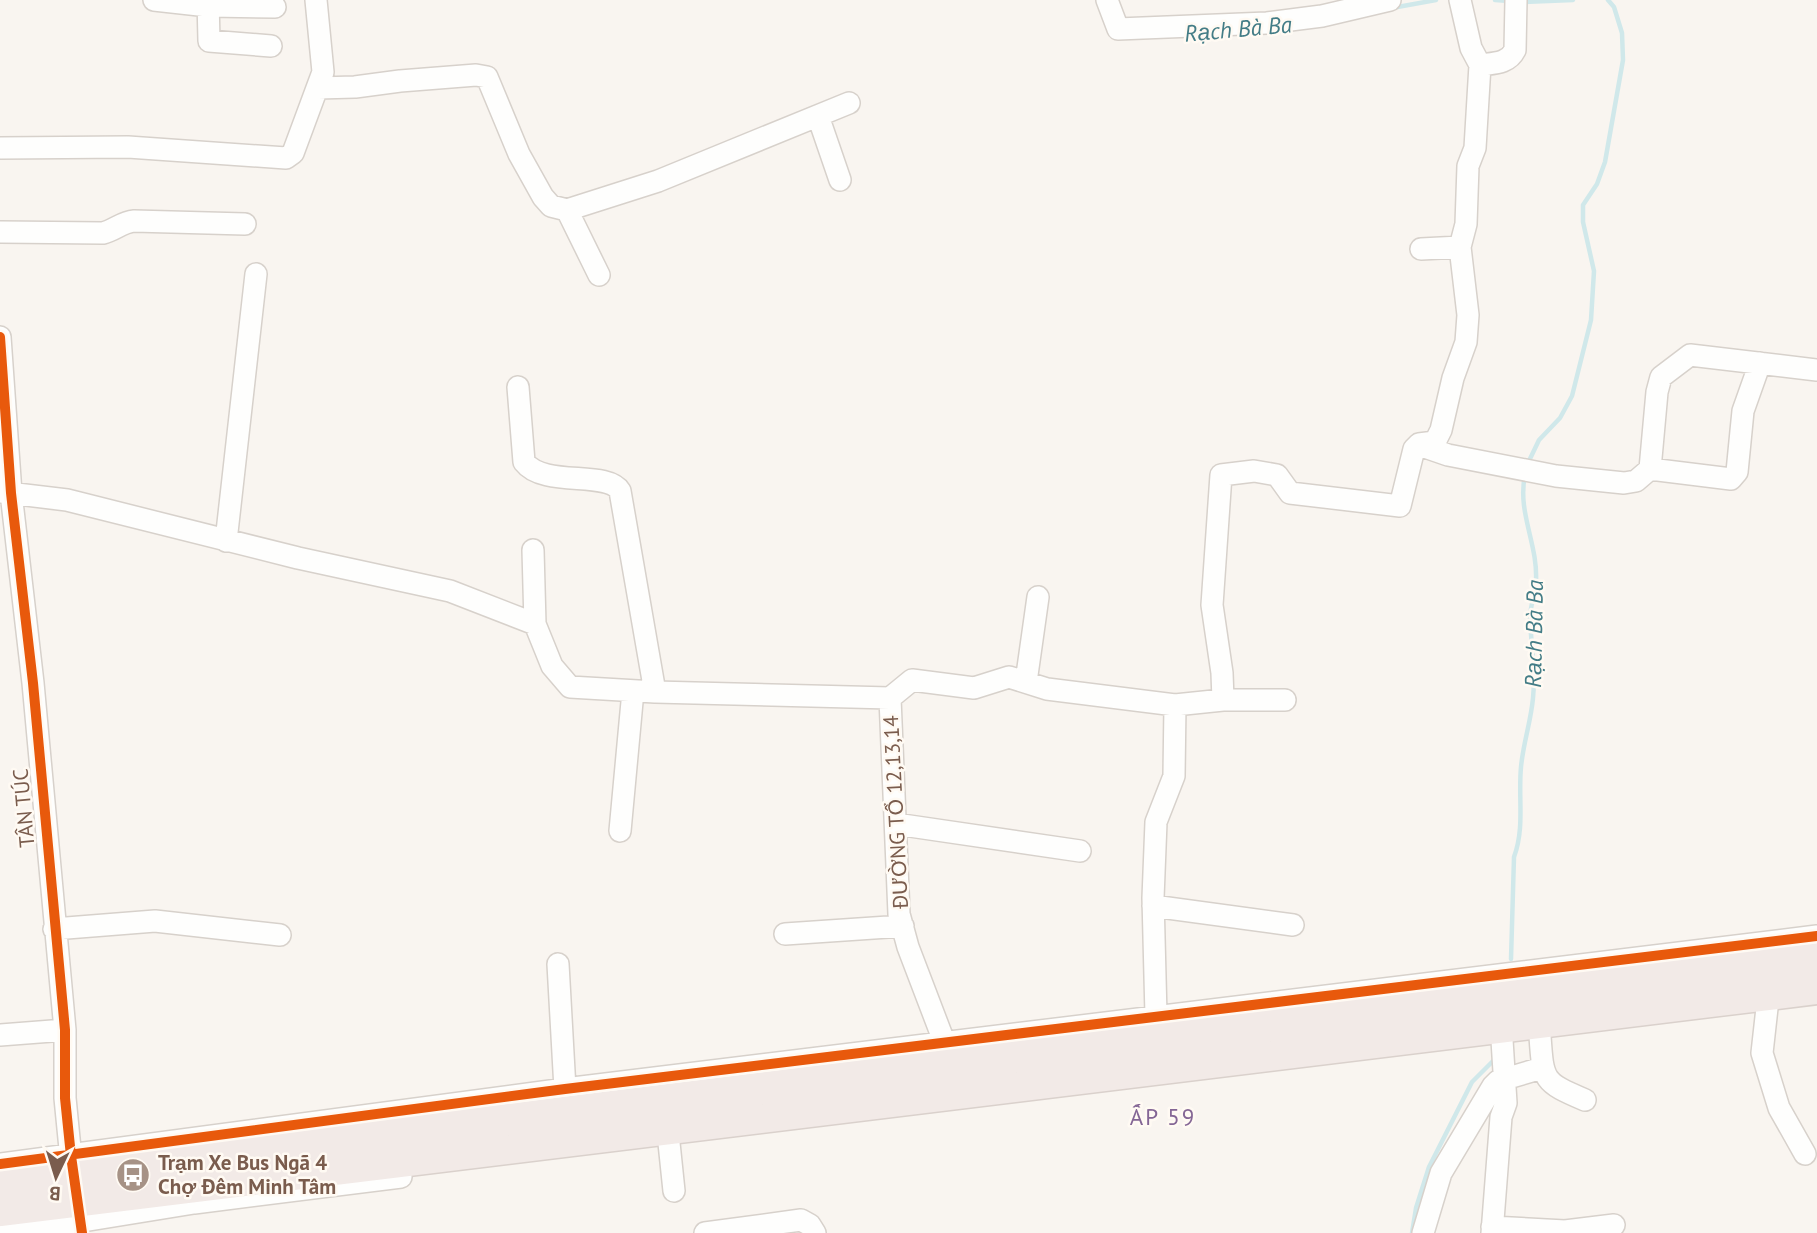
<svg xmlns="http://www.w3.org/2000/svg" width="1817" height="1233" font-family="'PT Sans',sans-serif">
<rect width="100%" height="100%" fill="#f9f5f0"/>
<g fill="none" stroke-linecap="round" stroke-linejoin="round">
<!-- stream -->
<path stroke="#d0e8ea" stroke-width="4.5" d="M1495,0L1509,1
M1521,2L1573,0
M1392,8L1436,0
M1528,463L1539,440L1560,418L1572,396L1591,320L1594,271L1583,222V205L1597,184L1605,162L1623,60L1622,33L1614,7L1608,0
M1511,959L1514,857C1525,827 1518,798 1521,767C1523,744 1531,721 1533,698C1536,671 1531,645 1530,618C1530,605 1536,593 1536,581C1538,544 1517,512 1525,475
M1412,1233L1416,1208L1429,1167L1472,1082L1496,1058"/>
<!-- minor casing -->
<g stroke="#d7d1cb" stroke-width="24">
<path id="minor" d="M154,0L208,6L275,7
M208,0L209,41L271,46
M1107,0L1118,29L1267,23L1322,16L1390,0
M1480,65C1494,63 1508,64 1515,50L1516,0
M318,88L355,87L400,81L476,75L487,77L519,154L543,197L551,206L567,210L599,275
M818,116L840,180
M0,148L128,147L286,158L293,153L323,72L316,0
M567,210L658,181L849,103
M0,232L103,233C115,230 122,222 134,221L245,224
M1421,249L1460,247
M0,337L11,493L33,683L65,1030V1098L72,1169
M518,387L524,462C544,488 607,470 620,491L655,692
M1419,445L1448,455L1556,476L1624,483L1636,481L1650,469L1731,479L1737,472L1743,411L1760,363
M1650,469L1657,392L1661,377L1690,355L1817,370
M0,492L67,500L298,558L450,591L535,624L552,666L570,687L655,692L890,698L912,680L974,688L1009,677L1047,689L1175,705L1174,776L1156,822L1153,898L1156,1016
M226,541L256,274
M533,550L535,624
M1026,682L1038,597
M890,698L899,914L908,947L945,1044
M1223,700H1285
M1175,705L1223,700L1222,673L1212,605L1221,475L1254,471L1277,475L1290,493L1400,506L1414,449L1419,444L1435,442L1441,430L1453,378L1466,342L1468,315L1460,247L1466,224L1468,166L1475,148L1480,65L1471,48L1460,0
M896,824L1080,851
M620,831L633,691
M1153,906L1293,925
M54,929L155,921L280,935
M785,934L903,926
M558,964L565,1089
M1767,1008L1762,1053L1779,1108L1805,1154
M0,1035L65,1030
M1540,1036C1543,1081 1543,1082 1585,1100
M669,1143L674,1191
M0,1164L565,1089L1817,936
M1492,1227L1565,1231L1614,1225
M8,1233L194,1203L401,1177
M705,1233L801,1220L810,1225L815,1233
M1423,1233L1441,1173L1493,1086L1498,1081L1542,1068
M1492,1233L1501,1117L1506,1103L1502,1040"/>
</g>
<!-- highway casing -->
<g stroke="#dad1cc" stroke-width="35">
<path id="highway" d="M0,1187L210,1157L1817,957
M0,1210L1817,988"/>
</g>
<!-- minor -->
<use href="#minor" stroke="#fefefd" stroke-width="21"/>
<!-- highway -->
<use href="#highway" stroke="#f2eae7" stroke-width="32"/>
<!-- cycleway casing -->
<g stroke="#fffaf3" stroke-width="15">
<path id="cycleway" d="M0,337L11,493L33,683L65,1030V1098L71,1156L82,1233
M0,1164L565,1089L1817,936"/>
</g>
<!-- cycleway -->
<use href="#cycleway" stroke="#e8590c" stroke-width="10"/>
</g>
<!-- icons -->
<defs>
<g id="bus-disc" transform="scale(1.75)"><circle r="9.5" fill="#a69286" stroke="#fffaf3"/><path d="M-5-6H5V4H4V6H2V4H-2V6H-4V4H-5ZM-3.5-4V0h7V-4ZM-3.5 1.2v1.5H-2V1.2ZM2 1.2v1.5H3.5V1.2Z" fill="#fff"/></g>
</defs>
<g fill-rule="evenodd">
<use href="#bus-disc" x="133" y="1175"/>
</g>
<g text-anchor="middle" stroke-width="5" stroke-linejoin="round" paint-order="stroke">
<!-- street labels -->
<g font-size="21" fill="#7a5c4d" stroke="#fffaf3">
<text transform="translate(24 808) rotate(-95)" y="7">TÂN TÚC</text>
<text transform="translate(896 812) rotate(-93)" y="7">ĐƯỜNG TỔ 12,13,14</text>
</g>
<!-- poi labels -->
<g font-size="21" font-weight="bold" fill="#7a5c4d" stroke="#fffaf3" text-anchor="start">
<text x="158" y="1170">Trạm Xe Bus Ngã 4<tspan x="158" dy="24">Chợ Đêm Minh Tâm</tspan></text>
</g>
<!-- water labels -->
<g font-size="23" font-style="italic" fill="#437c86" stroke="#fffaf3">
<text transform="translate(1238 29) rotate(-5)" y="8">Rạch Bà Ba</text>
<text transform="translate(1534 634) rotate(-89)" y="8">Rạch Bà Ba</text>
</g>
<!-- neighbourhood labels -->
<g font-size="23" letter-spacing="2" fill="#846695" stroke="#fffaf3">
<text x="1163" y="1125">ẤP 59</text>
</g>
</g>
<!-- north arrow -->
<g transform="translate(56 1177) rotate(184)" stroke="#fffaf3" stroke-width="5" paint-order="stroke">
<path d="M0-5L12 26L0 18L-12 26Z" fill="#7a5c4d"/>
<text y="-10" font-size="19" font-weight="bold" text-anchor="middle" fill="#7a5c4d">B</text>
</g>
</svg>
